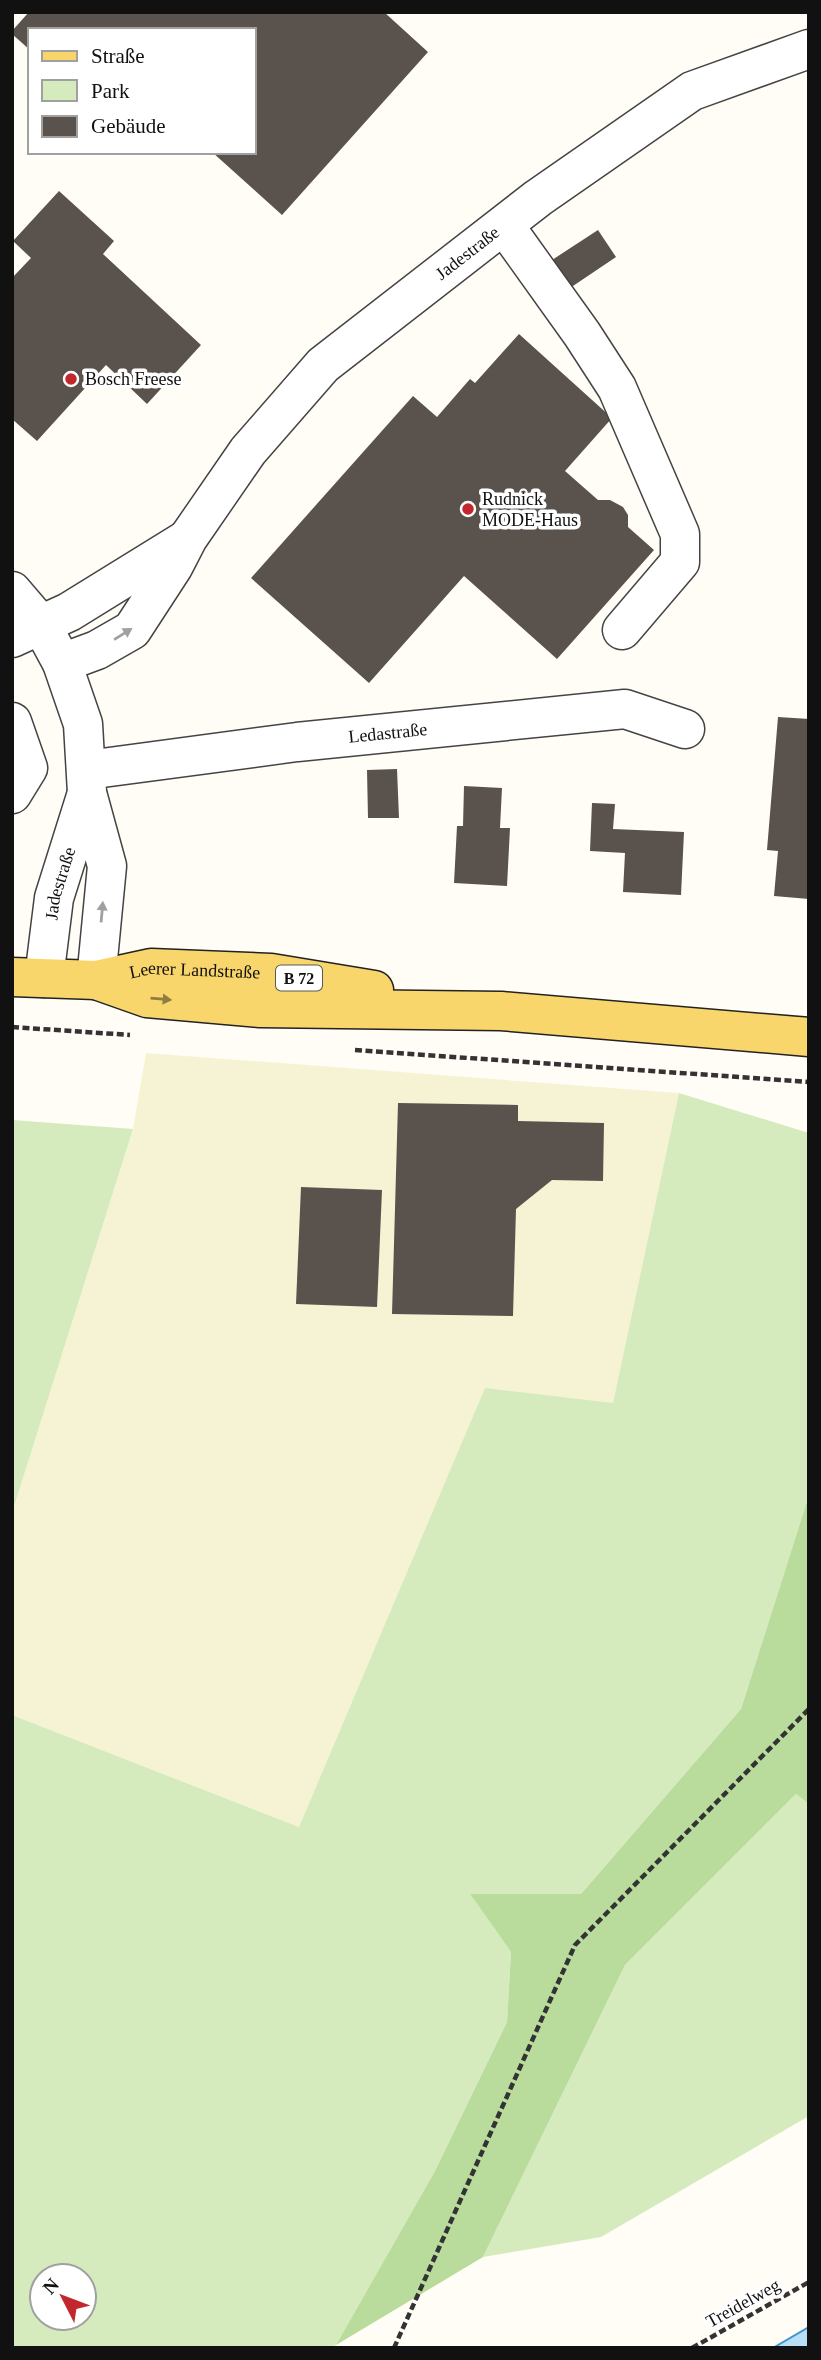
<svg xmlns="http://www.w3.org/2000/svg" width="821" height="2360" font-family="'Times New Roman',serif">
<rect width="100%" height="100%" fill="#fffdf5"/>
<!-- farmland -->
<path fill="#f6f3d4" d="M146,1053L679,1093L613,1404L485,1389L299,1827L12,1715V1513L133,1129Z"/>
<!-- green -->
<path fill="#d5ebbd" fill-rule="evenodd" d="M679,1093L809,1133V1495L741,1709L581,1894H470L511,1952L507,2022L435,2171L336,2345L330,2348H12V1715L299,1827L485,1388L613,1403ZM42,2276H84V2318H42Z
M12,1120L133,1129L12,1513Z
M796,1794L809,1804V2116L601,2237L483,2257L625,1965Z"/>
<!-- forest -->
<path fill="#b9dc9c" d="M809,1495V1804L796,1794L625,1965L483,2257L336,2345L435,2171L507,2022L511,1952L470,1894H581L741,1709Z"/>
<!-- water -->
<path fill="#b9e0f7" stroke="#3f96cf" stroke-width="2" d="M809,2327V2348H773Z"/>
<!-- building -->
<path fill="#5a524d" d="M29,12H384L428,52L282,215L212,152H254V30H30V50L12,34V31Z
M59,191L114,241L103,254L201,345L147,404L106,365L37,441L12,419V278L31,258L13,241Z
M598,230L616,257L570,288L552,260Z
M519,334L612,418L565,471L598,500H610L623,507L628,515V527L654,550L557,659L464,576L369,683L251,578L413,396L437,417L470,379L475,383Z
M778,717L809,719V899L774,896L778,851L767,850Z
M397,769L399,818H368L367,770Z
M464,786L502,788L500,828H510L507,886L454,883L457,826H463Z
M592,803L615,804L613,829L684,832L681,895L623,892L625,853L590,851Z
M398,1103L518,1105V1121L604,1123L603,1181L552,1180L516,1209L513,1316L392,1314Z
M301,1187L382,1190L377,1307L296,1304Z"/>
<g fill="none" stroke-linecap="round" stroke-linejoin="round">
<!-- minor casing -->
<g stroke="#444" stroke-width="41">
<g id="minor">
<path d="M504,225L582,334L617,388L680,534V562L622,630"/>
<path d="M12,591L42,626L62,663L83,724L87,793L107,866L96,980"/>
<path d="M12,638L69,612L184,541"/>
<path id="s1" d="M62,663L97,650L132,630L173,567L188,538L248,451L323,365L538,198L692,91L809,49"/>
<path d="M12,722L28,768L12,794"/>
<path id="s2" d="M87,770L297,742L625,709L685,729"/>
<path id="s3" d="M44,978L54,898L87,793"/>
</g>
</g>
<!-- major casing -->
<g stroke="#222" stroke-width="41">
<g id="major">
<path id="s4" d="M12,977L96,980L151,968L271,973L374,990"/>
<path d="M96,980L147,998L260,1008L501,1011L809,1037"/>
</g>
</g>
<!-- path -->
<path stroke="#333" stroke-width="4.5" stroke-dasharray="7 3.5" stroke-linecap="butt" d="M12,1027L130,1035
M355,1050L809,1082
M394,2348L575,1945L809,1709
M692,2348L809,2282"/>
<!-- minor -->
<use href="#minor" stroke="#fff" stroke-width="38"/>
<!-- major -->
<use href="#major" stroke="#f9d66b" stroke-width="38"/>
</g>
<!-- one-way arrows -->
<defs><path id="oneway-solid" d="M-6-.8H1V-3.2L6.5 0L1 3.2V.8H-6Z" transform="scale(1.75)"/></defs>
<g fill="#a0a0a0">
<use href="#oneway-solid" transform="translate(123 634) rotate(-32)"/>
<use href="#oneway-solid" transform="translate(102 912) rotate(-85)"/>
</g>
<use fill="#917d42" href="#oneway-solid" transform="translate(161 999) rotate(5)"/>
<!-- markers -->
<g fill="#c4262e" stroke="#fff" stroke-width="2.5">
<circle cx="71" cy="379" r="7"/>
<circle cx="468" cy="509" r="7"/>
</g>
<g text-anchor="middle" stroke-width="7" stroke-linejoin="round" paint-order="stroke">
<!-- shield labels -->
<rect fill="#fff" stroke="#585858" stroke-width="2" x="276" y="965.5" width="46" height="25" rx="5"/>
<g font-size="16" font-weight="bold" fill="#111">
<text x="299" y="984">B 72</text>
</g>
<!-- street labels -->
<g font-size="18" fill="#111" stroke="#fff">
<text dy="6" stroke="none"><textPath href="#s1" startOffset="588">Jadestraße</textPath></text>
<text dy="6" stroke="none"><textPath href="#s2" startOffset="303">Ledastraße</textPath></text>
<text dy="6" stroke="none"><textPath href="#s3" startOffset="96">Jadestraße</textPath></text>
<text dy="6" stroke="none"><textPath href="#s4" startOffset="184">Leerer Landstraße</textPath></text>
<text transform="translate(743 2303) rotate(-29)" y="6">Treidelweg</text>
</g>
<!-- poi labels -->
<g font-size="18" fill="#111" stroke="#fff" text-anchor="start">
<text x="85" y="385">Bosch Freese</text>
<text x="482" y="505">Rudnick<tspan x="482" dy="21">MODE-Haus</tspan></text>
</g>
</g>
<!-- border -->
<rect width="821" height="2360" fill="none" stroke="#111111" stroke-width="28"/>
<!-- legend -->
<rect x="28" y="28" width="228" height="126" fill="#ffffff" stroke="#a0a0a0" stroke-width="2"/>
<rect x="42" y="51" width="35" height="10" fill="#f9d66b" stroke="#a0a0a0" stroke-width="2"/>
<text x="91" y="63" font-size="21" fill="#111111">Straße</text>
<rect x="42" y="80" width="35" height="21" fill="#d5ebbd" stroke="#a0a0a0" stroke-width="2"/>
<text x="91" y="98" font-size="21" fill="#111111">Park</text>
<rect x="42" y="116" width="35" height="21" fill="#5a524d" stroke="#a0a0a0" stroke-width="2"/>
<text x="91" y="133" font-size="21" fill="#111111">Gebäude</text>
<!-- north arrow -->
<g transform="translate(63 2297) rotate(312)"><circle r="33" fill="#ffffff" stroke="#a0a0a0" stroke-width="2"/>
<path d="M0-5L12 26L0 18L-12 26Z" fill="#c4262e"/>
<text y="-10" font-size="19" font-weight="bold" text-anchor="middle" fill="#111111">N</text>
</g>
</svg>
